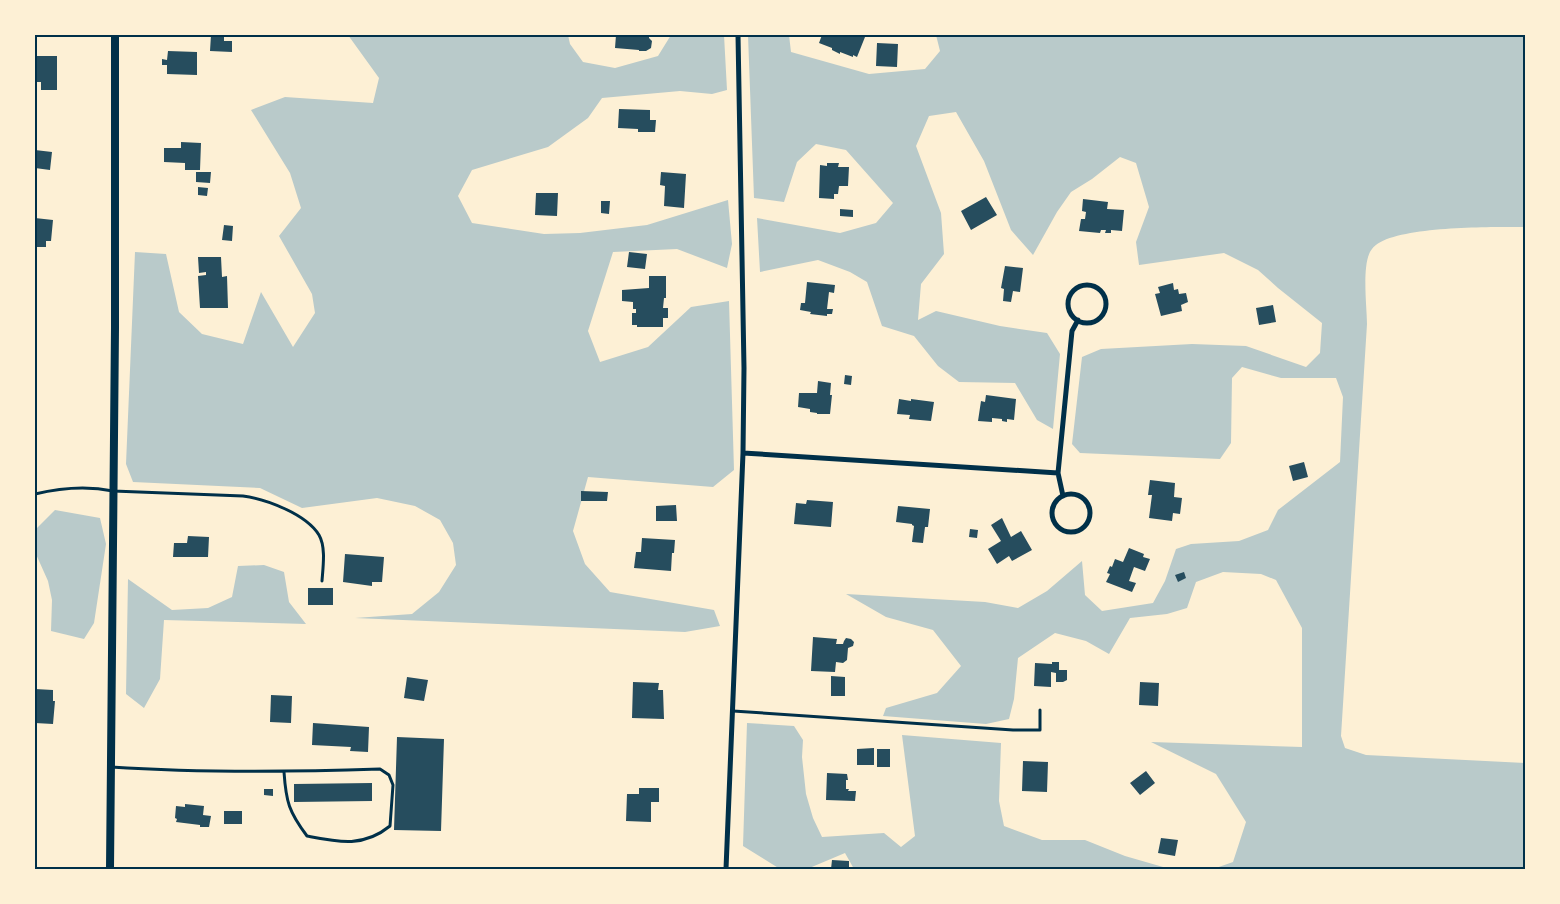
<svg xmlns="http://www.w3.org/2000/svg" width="1560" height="904" font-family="'DM Sans',sans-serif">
<rect width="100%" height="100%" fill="#fdf0d5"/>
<!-- green -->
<path fill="#b9caca" d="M348,35H568L570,44L583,62L615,68L658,56L671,35H724L727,90L712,94L680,91L602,98L588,118L548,147L472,170L458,196L472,223L544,234L580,233L647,225L728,200L732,244L727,268L677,249L613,252L588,331L600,362L648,347L691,307L729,301L734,470L713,487L588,477L573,531L585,564L610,592L714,610L720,626L685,632L355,618L412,614L439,592L456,565L453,543L440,520L415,506L377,498L302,508L260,488L133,482L126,464L135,252L166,254L179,312L202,334L243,344L261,292L293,347L315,313L312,294L279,236L301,208L290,173L251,110L285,97L373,103L379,78Z
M748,35H789L791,52L869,74L925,69L940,51L936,35H1525V227C1495,227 1389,225 1372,249C1361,262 1367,307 1367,324L1341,736L1345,748L1366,755L1525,763V869H1213L1233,862L1246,822L1216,774L1151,742L1302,747V628L1276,580L1261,574L1223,572L1196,582L1187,608L1167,614L1130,618L1109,654L1086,641L1055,633L1018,658L1014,699L1009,719L986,724L883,716L886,708L937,693L961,666L933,630L886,617L846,594L985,602L1018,608L1047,591L1082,561L1085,595L1102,611L1153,603L1165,581L1176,549L1191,544L1239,541L1268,530L1278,510L1340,462L1343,397L1336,378H1281L1242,367L1232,378L1231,443L1220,459L1080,453L1072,444L1082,357L1101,349L1192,344L1246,346L1306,367L1320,353L1322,323L1278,288L1258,270L1224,253L1139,265L1136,242L1149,207L1136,163L1120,157L1092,179L1071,192L1057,212L1033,255L1011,230L984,161L956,112L929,116L916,146L941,213L944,254L921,284L918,320L936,311L1000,326L1047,333L1060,354L1053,429L1037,420L1015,383L959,382L938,366L914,336L882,326L867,282L850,272L818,260L760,272L757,218L840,233L876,223L893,203L846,150L816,144L797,162L784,202L754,198Z
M55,510L100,518L106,544L94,623L84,639L51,631L52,600L48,581L35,552V530Z
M264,565L284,572L289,602L306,624L164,620L160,679L144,708L126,694L128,579L172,610L208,608L232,597L238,566Z
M747,723L794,726L803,740L802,757L806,794L813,818L822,837L884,833L901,847L915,836L902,735L1001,743L999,801L1004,826L1042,840H1085L1125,856L1170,869H854L845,853L807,869H780L743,846Z"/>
<!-- building -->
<path fill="#264d5e" d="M211,35H224V41H232V52L210,51Z
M616,35H649V38L652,41L651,48L646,51H639V50L615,48Z
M822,35H860L865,37L857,57L853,55V57L840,52V54L832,50V48L819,43Z
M877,43L898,44L897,67L876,66Z
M168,51L197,52V75L167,74V65H162V59L167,60Z
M35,56H57V90H41V82H35Z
M619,109L650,110V120H656L655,132H638V129L618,128Z
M181,142L201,143L200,170H185V163L164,162V148H181Z
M35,150L52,152L50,170L35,168L36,157H35Z
M827,163H839L838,167H849L848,186H839L838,194H834V199L819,198L820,165L827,166Z
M196,172H211L210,183L196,182Z
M661,172L686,174L684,208L664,206L665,186L660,185Z
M198,187L208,188L207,196L198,195Z
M536,193H558L557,216L535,215Z
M986,197L997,215L971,230L961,211Z
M1083,199L1108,202L1107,209L1124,210L1122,231L1111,230V233H1105L1106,230H1101L1100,233L1079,231L1081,219H1085L1086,212L1082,211Z
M601,201H610L609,214L601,213Z
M840,209L853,210V217L840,216Z
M35,218L53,220L51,241H46V247H37V241H35Z
M224,225L233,226L232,241L222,240Z
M629,252L647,254L645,269L627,267Z
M198,257H221L222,277L227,276L228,308H200L198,276L206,275V272L199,273Z
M1005,266L1023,268L1020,292L1013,291L1011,302L1003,301L1004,289L1001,288Z
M649,276H666V298H664L663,308H668V318H663V327H637V325H632V313H636V309H633V302L622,301V290L649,288Z
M807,282L835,285L834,293L829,292L827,309H833L832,314H827V316L810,314L811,312L800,310L801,303H805Z
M1173,283L1174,290L1178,289L1179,294L1186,293L1188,302L1181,305L1182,311L1161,316L1155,294L1160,293L1158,287Z
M1273,305L1276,322L1259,325L1256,308Z
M845,375L852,376L851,385L844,384Z
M818,381L831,383L830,395H832L830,414H817V413L810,412V409L798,407L799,393H817Z
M986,395L1016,399L1014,420L1007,419V422L1002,421V419L992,418V422L978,421L981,401L985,402Z
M899,399L911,401V399L934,402L931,421L909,419L910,415L897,414Z
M1304,462L1308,477L1293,481L1289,466Z
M1150,480L1175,483L1174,497L1182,498L1180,514L1173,513L1172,521L1149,518L1152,495H1148Z
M581,491L608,492L607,501H581Z
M807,500L833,502L831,527L794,524L796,503L806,504Z
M676,505L677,521H656V506Z
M898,506L930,509L928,527H925L923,543L912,542L914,526L912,525V524L896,522Z
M1002,518L1011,537L1021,531L1032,550L1012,561L1009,556L997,564L988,549L1001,541L991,525Z
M970,529L978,530L977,538L969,537Z
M188,536L209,537L208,557H173L174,543H187Z
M642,538L675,540L674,553H672L671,571L634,568L636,552H641Z
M1129,548L1144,554L1143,557L1150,559L1145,571L1134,567L1129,581L1136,583L1132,592L1106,582L1110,574L1107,573L1110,566L1112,567L1115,559L1123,562Z
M345,554L384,557L382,582H372V586L343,582Z
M1184,572L1186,578L1178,582L1175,575Z
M308,588H333V605H308Z
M813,637L837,639L836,644H843L844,641L846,638L851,639L854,642L853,646L848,648L847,660L843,663L836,662L835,672L811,671Z
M1052,662H1059V670H1067V680L1063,682H1056V673L1051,672V687L1034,686L1035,663L1052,664Z
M831,676L845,677V696H831Z
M407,677L428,680L424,701L404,698Z
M633,682L659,683L658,690H663L664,719L632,718Z
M1140,682L1159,683L1158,706L1139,705Z
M35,689L53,690V701H55L53,724L35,723Z
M271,695L292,696L291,723L270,722Z
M313,723L369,727L368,752L350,751L351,747L312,745Z
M397,737L444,739L441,831L394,830Z
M874,748V765H857V749Z
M877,749H890V767H877Z
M1023,761L1048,762L1047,792L1022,791Z
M1146,771L1155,783L1140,795L1130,783Z
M827,773L847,774L848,780H846V789H849L848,791H856L855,801L826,800Z
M372,783V801L294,802V784Z
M639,788H659V802H651V822L626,821L627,794H639Z
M264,789H273V796L264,795Z
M185,804L204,806L203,815L211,816L209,827H200V825L176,822L177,819L175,818L176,806L185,807Z
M224,811H242V824H224Z
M1161,838L1178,840L1175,856L1158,853Z
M832,860L849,861V869H831Z"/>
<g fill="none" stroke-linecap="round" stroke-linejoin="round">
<!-- service -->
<path stroke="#003049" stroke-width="3" d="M35,494C60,488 89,486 113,491L243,496C266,499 306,514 319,535C326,547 323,567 322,581
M733,711L1013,730H1040V710
M111,767C201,773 290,772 380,769L389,775L393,785L390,826C363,848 338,842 307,836C289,812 286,802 284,772"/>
<!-- minor -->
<path stroke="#003049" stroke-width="5" d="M1068 304a19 19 0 1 1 38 0a19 19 0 1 1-38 0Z
M743,453L1058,473
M1052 513a19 19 0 1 1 38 0a19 19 0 1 1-38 0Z
M1063,496L1058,473L1072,331L1078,320
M726,869L743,453L744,368L738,35"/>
<!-- tertiary -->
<path stroke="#003049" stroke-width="8" d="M110,869L115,328V35"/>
</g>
<!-- border -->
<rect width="1560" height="904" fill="none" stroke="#fdf0d5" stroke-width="72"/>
<rect x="36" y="36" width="1488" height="832" fill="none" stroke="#003049" stroke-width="2"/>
</svg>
